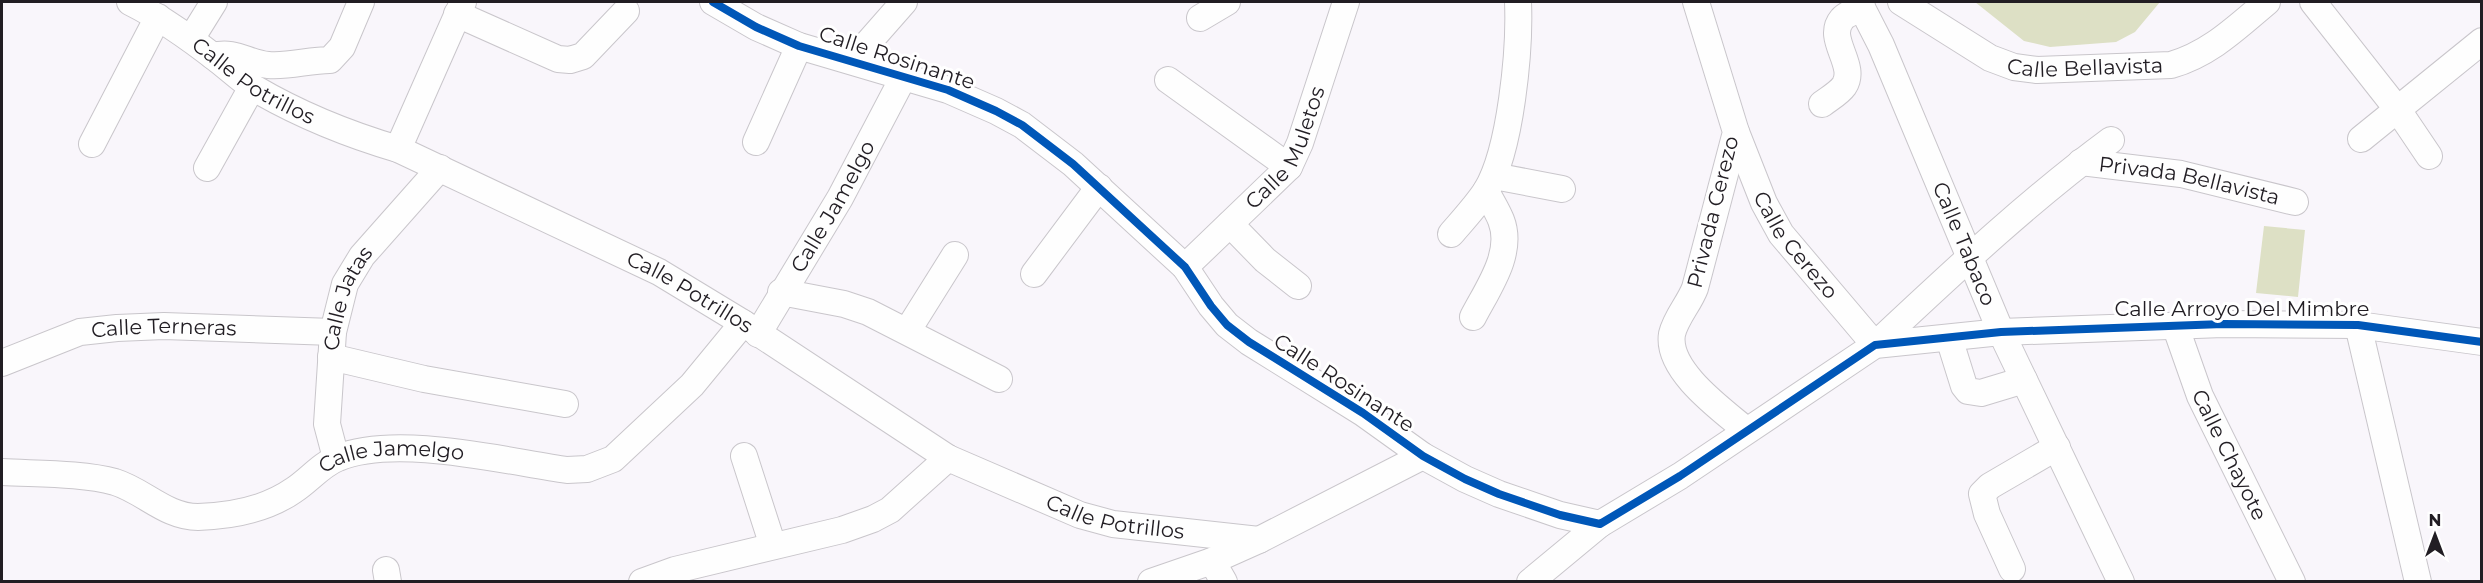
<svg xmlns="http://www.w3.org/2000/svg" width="2483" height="583" font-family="Montserrat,sans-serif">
<rect width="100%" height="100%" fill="#f9f6fb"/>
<!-- pitch -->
<path fill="#dde0c5" d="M1975,2H2160L2135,32L2116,42L2050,47L2024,41Z
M2264,226L2305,230L2298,297L2256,293Z"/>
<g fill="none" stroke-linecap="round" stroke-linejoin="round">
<!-- minor casing -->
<g stroke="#c9c6cb" stroke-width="28">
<g id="minor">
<path id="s1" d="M130,2C162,18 190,38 218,60C230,69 241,80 254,88C300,115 347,134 398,149L659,272L743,323L948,458L1080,515L1113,524L1259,540"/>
<path d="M713,2L756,27L799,46L948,90L996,111L1022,125L1073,164L1185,267L1211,306L1227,325L1249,342L1363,413L1423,456L1465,479L1499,494L1560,515L1600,524L1680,476L1875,345L2001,332L2223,324L2358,325L2482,342"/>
<path d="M1696,2L1736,132L1695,288C1689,304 1676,317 1672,334C1666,370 1721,409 1746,430"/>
<path id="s2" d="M1859,2L1881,45L2001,332L2121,582"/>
<path id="s3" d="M1901,2L1990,58L2014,67L2037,70L2171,65C2210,54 2237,27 2267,2"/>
<path d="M2313,2L2398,110L2429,156"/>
<path d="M457,14L558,59L570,60L583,56L626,11"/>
<path d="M1200,18L1227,2"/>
<path d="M191,39L214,2"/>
<path d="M213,56C235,50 247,63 268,65C288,67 309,60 330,60L342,47L361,2"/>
<path d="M853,60L904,2"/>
<path d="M1168,80L1289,167"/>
<path d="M1822,104C1830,98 1839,93 1844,86C1858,65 1825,39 1842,19C1846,14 1856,11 1862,7"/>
<path id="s4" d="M1736,132L1764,203L1781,234L1875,345C1951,274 2027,202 2111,140"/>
<path d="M2361,139L2482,41"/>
<path d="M756,142L799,46"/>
<path d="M92,144L158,17"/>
<path d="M398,149L463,2"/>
<path id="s5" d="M2081,162L2181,174L2295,202"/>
<path d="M207,168L252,87"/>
<path d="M1494,176L1562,189"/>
<path d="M1230,224L1265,260L1298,286"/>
<path d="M1451,234C1463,220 1476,206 1486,191C1511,150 1520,49 1518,2"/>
<path id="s6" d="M1185,267L1289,167L1300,143L1346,2"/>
<path d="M1034,274L1099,187"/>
<path d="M781,292L844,304L868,312L999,379"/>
<path d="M1473,317C1488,288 1514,253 1501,220C1497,210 1491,201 1486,191"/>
<path id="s7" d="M2175,325L2200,396L2292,582"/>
<path d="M2358,325L2418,582"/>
<path d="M908,330L955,255"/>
<path id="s8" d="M758,334L840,198L904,76"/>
<path d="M1949,338L1964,386L1968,391L1981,393L2024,380"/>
<path d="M331,357L424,379L565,404"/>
<path id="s9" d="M2,363L80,332L117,328L164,326L333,332"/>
<path d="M744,456L773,546"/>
<path id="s10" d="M336,458L327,424L333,332L345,284L362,256L440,168"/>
<path id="s11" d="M2,472C36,474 83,473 115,482C144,491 166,517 198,517C231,516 267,509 294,490C308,481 322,464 338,458C396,434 504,461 567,470L587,469L613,459L692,385L743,323"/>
<path d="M1212,561L1224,582"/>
<path d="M2012,569L1987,514L1982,494L1990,486L2057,447"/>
<path d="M386,570L388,582"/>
<path d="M642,582L675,570L842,530L873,519L890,510L948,458"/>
<path d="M1151,582L1212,561L1259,540L1423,456"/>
<path d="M1530,582L1600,524"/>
</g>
</g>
<!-- minor -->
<use href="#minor" stroke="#fefefe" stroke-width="26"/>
<!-- cycleway casing -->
<g stroke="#fff" stroke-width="11">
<path id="cycleway" d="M713,2L756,27L799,46L948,90L996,111L1022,125L1073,164L1185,267L1211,306L1227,325L1249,342L1363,413L1423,456L1465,479L1499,494L1560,515L1600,524L1680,476L1875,345L2001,332L2223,324L2358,325L2482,342"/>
</g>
<!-- cycleway -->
<use href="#cycleway" stroke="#0057b8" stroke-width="8"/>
</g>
<g text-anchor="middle" stroke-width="6" stroke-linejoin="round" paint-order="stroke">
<!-- street labels -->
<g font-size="21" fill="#211d23" stroke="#fff">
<text transform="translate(897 58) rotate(18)" y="7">Calle Rosinante</text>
<text dy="7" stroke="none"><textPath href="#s3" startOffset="202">Calle Bellavista</textPath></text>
<text dy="7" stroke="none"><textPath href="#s1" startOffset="147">Calle Potrillos</textPath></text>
<text dy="7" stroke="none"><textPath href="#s6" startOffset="159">Calle Muletos</textPath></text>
<text dy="7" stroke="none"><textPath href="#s5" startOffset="110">Privada Bellavista</textPath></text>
<text dy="7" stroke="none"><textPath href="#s8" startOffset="148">Calle Jamelgo</textPath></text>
<text transform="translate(1713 212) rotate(-76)" y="7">Privada Cerezo</text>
<text dy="7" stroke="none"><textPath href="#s4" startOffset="129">Calle Cerezo</textPath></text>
<text dy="7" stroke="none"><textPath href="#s2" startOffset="264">Calle Tabaco</textPath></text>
<text dy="7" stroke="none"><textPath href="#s1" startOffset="633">Calle Potrillos</textPath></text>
<text dy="7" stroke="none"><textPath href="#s10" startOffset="164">Calle Jatas</textPath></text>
<text x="2242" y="316">Calle Arroyo Del Mimbre</text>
<text dy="7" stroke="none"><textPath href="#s9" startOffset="168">Calle Terneras</textPath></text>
<text transform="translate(1344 383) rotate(33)" y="7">Calle Rosinante</text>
<text dy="7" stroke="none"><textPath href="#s7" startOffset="141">Calle Chayote</textPath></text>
<text dy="7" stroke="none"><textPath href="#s11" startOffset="414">Calle Jamelgo</textPath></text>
<text dy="7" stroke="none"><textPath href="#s1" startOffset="1119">Calle Potrillos</textPath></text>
</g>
</g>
<!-- border -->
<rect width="2483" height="583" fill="none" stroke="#211d23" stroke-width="6"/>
<!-- north arrow -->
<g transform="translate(2435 535)" stroke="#ffffff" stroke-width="4.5" paint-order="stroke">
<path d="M0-4.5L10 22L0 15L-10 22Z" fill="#211d23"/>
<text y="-9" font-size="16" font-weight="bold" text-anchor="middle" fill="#211d23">N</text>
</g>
</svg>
